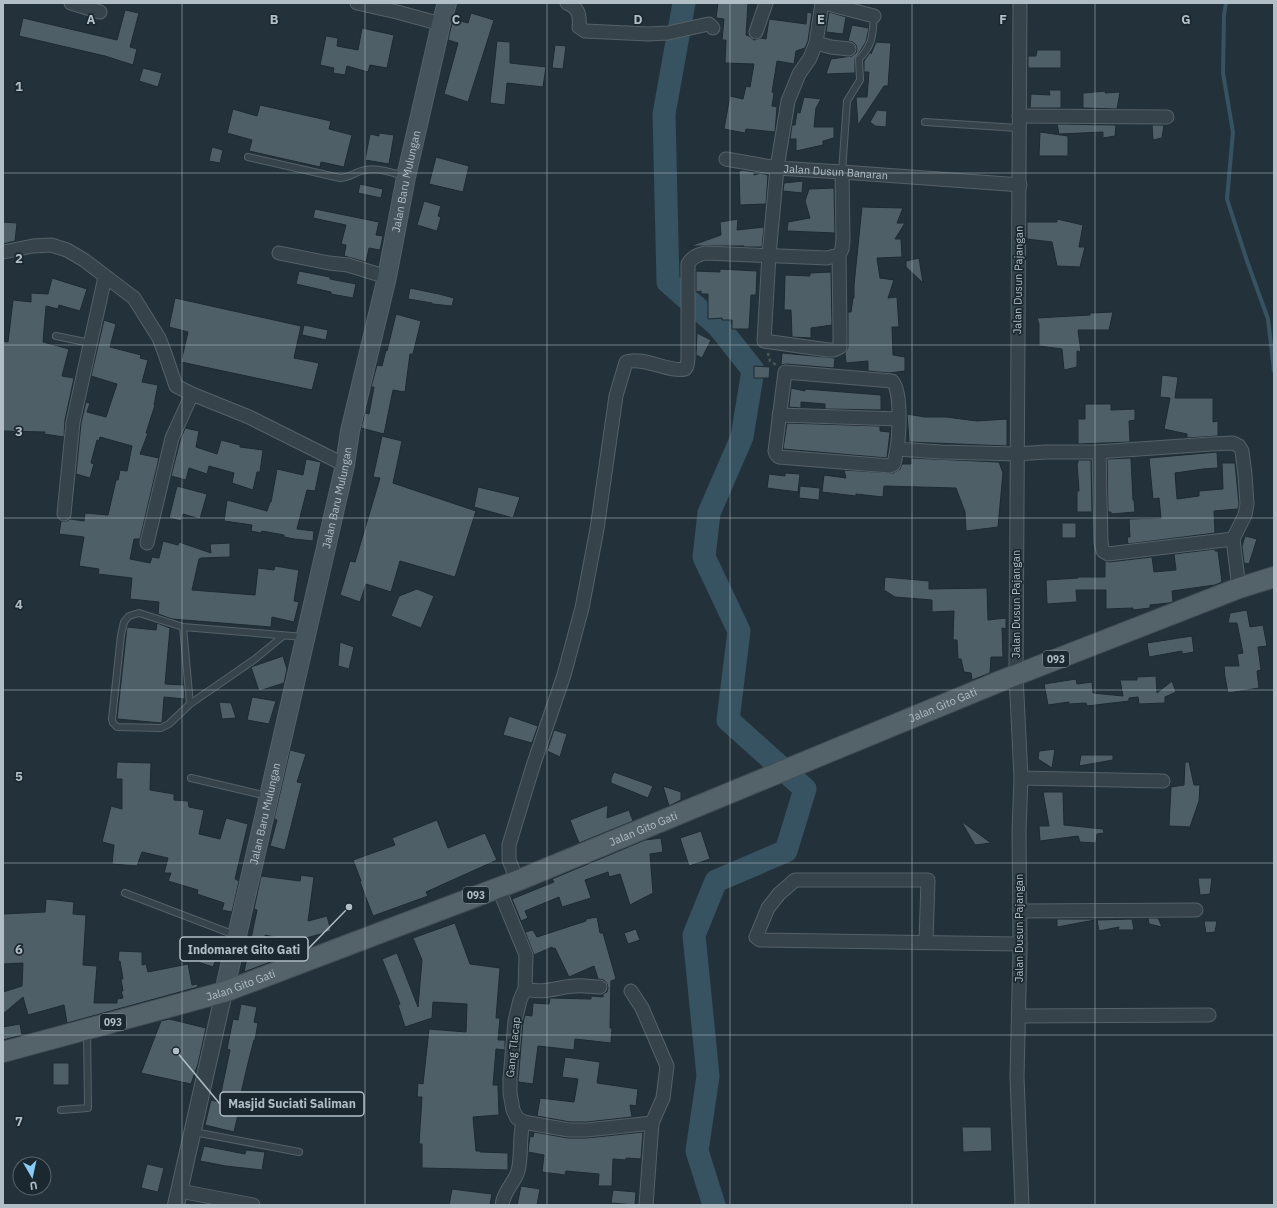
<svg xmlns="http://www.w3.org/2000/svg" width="1277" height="1208" font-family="'IBM Plex Sans',sans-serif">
<rect width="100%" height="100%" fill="#23323a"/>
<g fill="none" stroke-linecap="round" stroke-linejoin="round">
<!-- stream -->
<path stroke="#375260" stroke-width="4" d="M1226,3L1224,15L1223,73L1233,132L1227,199L1247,261L1268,319L1274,371"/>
<!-- river -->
<path stroke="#375260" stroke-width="23" d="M684,3L664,114L668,282L719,327L753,370L742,437L709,513L704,557L739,631L728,720L805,789L786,851L716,881L694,935L708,1076L697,1151L714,1205"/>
</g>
<!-- building -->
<path fill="#4e5f68" stroke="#1e2a31" d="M718,3H748L746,35L749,36L754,40L761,38L766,39L769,19L806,24L807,12L812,13L808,41L805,48L796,51L794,64L777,61L772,92L774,93L772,106L777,107L775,132L746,129L745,133L724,129L730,96L743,99L746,86L750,87L754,64L725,63L726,40H722L724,19L716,18Z
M125,10L139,13L130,47L137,49L133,65L105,56L19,36L23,18L117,40Z
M829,12L846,17L843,34L826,32Z
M471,13L494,20L468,102L444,94L458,43L448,40L453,19L468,23Z
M852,25L869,28L866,42L855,59V73L826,74L831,59L852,56L856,53L857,49L856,45L853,42L848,41Z
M362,28L394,35L387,68L370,65L368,72L347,66L345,75L333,73L334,68L320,65L326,36L338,38L337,46L358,50Z
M497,41L510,42V63L546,67L543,87L507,83L505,105L490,103Z
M876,42L891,43L888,86H884L858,125L856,97H867L869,72H864V61L871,51V54Z
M555,45L566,46L563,69L552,68Z
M1037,50H1061V68H1028V56H1036Z
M143,68L162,73L158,87L139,81Z
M1049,90H1061V108H1030L1031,94L1050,95Z
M1106,91L1105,93L1120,92L1117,109L1083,108V93Z
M804,97L821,99L816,108L814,127H834V138L823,141V145L796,151V139H790L792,125H795L797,112L800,113Z
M260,105L331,121L329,129L352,135L344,167L321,162L320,167L249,151L252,140L227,133L233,109L257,116Z
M877,110L887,111L886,127L875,126L870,122Z
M1057,124L1116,125L1115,136L1103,138V132L1059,134Z
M1152,125H1164L1162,138L1153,140Z
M1040,132L1068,136V156H1039Z
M379,133L394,135L389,164L365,160L370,134L379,136Z
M212,147L223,150L220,163L209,161Z
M436,157L469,166L463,192L429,184Z
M743,170L754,172V175L761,173L768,175L766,204L740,205L739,171Z
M803,181L802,193L783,191L784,183Z
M360,184L383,189L381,198L358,193Z
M834,188L835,233L787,231L788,222L810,218L805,201L809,189Z
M424,201L441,206L438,216L441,217L437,231L417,225Z
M862,207L903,208L897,223H905L895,239H901L902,257L877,258L880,278L894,280L888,298L897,297L899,327H892L893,355L905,357V371L889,373L868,371V361L846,363L845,353L848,347V312H851L853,298H854V285Z
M315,209L379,222L376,235L383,236L380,250L369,248L366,262L344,256L346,245L341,244L346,225L313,218Z
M738,219L737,230L764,227L762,247H744V246H690L721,235L720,222Z
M1057,219L1083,225L1079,247H1085L1080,267L1057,266L1052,242L1027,239V222H1057Z
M3,222L17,223L15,241L3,244Z
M919,258L923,283L906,267V261Z
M720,269L757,271L756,295H751L749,329H732V320H722V318L708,319V294H701V291L696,292V271L720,272Z
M299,271L330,277V279L356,284L353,298L331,294V292L296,284Z
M831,272L832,325L811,328V338L792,337L791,310H784L785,275L810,276V273Z
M52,278L87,289L80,311L59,305L58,309L46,306L43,342L69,349L62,376L74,378L65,420L64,437L44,434L45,432L3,431V341L8,342L13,300L31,302V293L48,294Z
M410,288L439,294L454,298L452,306L432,304V303L408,299Z
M175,298L301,326L294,358L319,363L312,390L181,362L188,332L169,327Z
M1113,312L1109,330H1078L1081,352L1077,351V367L1064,370L1062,349L1039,346V324L1037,318L1090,315V313Z
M396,314L421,321L413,354H410L405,392L393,390L384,434L361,428L365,413L369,414L374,387H371L377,365L382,366L386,350L387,351Z
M104,320L116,324L110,347L141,355L140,358L148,360L142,382L158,385L154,405H155L146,433H148L140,454L159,458L140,539H134L130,559L150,563L152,557L159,558L163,541L178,545L179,542L211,553L210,544L230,543V557L201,558L199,559L192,590L255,595L258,568L274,570L275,566L299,570L294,601L299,602L294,622L272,617L271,627L172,619L158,614L159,602L130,599L132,578L98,574L99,569L79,566L84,537L59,534L61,521H67L70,519L84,521L85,513L108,515L116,480H118L120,470L127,471L132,446L100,437L99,441L97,440L91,463L94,464L90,478L76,474L81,423L86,402L90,403L87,412L106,417L117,384L91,376Z
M304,325L328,330L326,340L302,335Z
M697,333L711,340L702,358L696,355Z
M782,353L835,358L834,368L786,364L781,365Z
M754,366L770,367L769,378H754Z
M1162,375L1178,377L1175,398H1213V422L1218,421V436L1187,438V434L1164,429L1170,398L1160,397Z
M791,388L805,391V389L881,395V410L825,409V404L801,402V408L789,407Z
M1085,404H1111V410L1135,409V420L1129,421L1130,442L1078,444V419H1085Z
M907,414L925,417H946L977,421L1007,419V446L909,442Z
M787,423L880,426V431L890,432L887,458L783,449Z
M185,428L199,431L196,447L217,454L221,440L240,445V447L263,450L260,472H257L253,490L232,483L234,473L209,466L207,474L189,468L186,480L171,476L180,441Z
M382,436L402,441L393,483L476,511L455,577L400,561L391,592L366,584L360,602L340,595L350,561L355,562L380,478L373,477Z
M1217,452L1218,468L1203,469L1175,473L1177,499L1199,496V491L1223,489L1222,463H1235L1239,504L1238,509L1214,511L1215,533L1128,544L1127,537H1130L1129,519L1161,518L1159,498L1153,499L1149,458Z
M911,458L999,462L1003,473L998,527L966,531L965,512L956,488L884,486L883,497L856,494V496L822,492L824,475L846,478L844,470L893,473L900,469L902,464H911Z
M1131,458L1133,500H1134L1135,512L1111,514V512H1108L1107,459Z
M306,459L321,462L315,491L307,490L297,529L314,531L313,541L294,539L284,537V535L262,531L261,533L251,531L252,525L224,521L227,500L267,511L270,502H271L277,469L303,475Z
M1078,460H1091L1092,512H1077V491H1079L1077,463H1078Z
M785,473L800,474L798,492L767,488L769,474L785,476Z
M177,486L207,494L200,519L183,514L181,521L169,518Z
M800,486L820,488L819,500L799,498Z
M478,487L520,497L513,518L474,507Z
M1062,523H1076V538H1062Z
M1245,536L1257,539L1249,564L1244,563L1242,546Z
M1215,549V551H1218L1222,582L1215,585L1172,591L1173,602L1169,603L1150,605V608L1133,610V608L1106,609V590H1076L1077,602L1047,604L1046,580L1078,578V577H1105V561L1109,562L1152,557L1154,572L1176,570L1174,554Z
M885,577L929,581V589L987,588L988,620L1006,618V629L1002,628L1003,657H991L990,673L972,680L971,673L964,672L961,659H958L957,640H953L954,611L932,612V600L895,597L884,590Z
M417,589L434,596L421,628L391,616L399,596Z
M1247,610L1250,627L1263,625L1267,646L1258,647L1261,670L1257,671L1259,688L1228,693L1225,677L1224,666H1239L1237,654L1243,653L1237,623H1228L1230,613Z
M157,623L170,628L165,684L184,685L185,699L164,697L162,723L117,719L127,627L156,630Z
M1192,636L1194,652L1182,654V651L1149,657L1147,643Z
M340,642L354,647L349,669L338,666Z
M283,656L287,669L284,683L259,691L251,667Z
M1156,676L1157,693L1172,681L1176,692L1165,697V703L1139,704L1138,697L1129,698V701L1087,706L1086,703L1069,704V702L1048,705L1044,684L1076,679L1077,684L1092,682L1093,693L1123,696L1120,680H1137V677Z
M252,697L276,701L269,724L247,720Z
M219,702L231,703L236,718L222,719Z
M509,716L538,726L532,743L503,735Z
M554,730L567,734L560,757L547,751Z
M1055,749L1052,768L1038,759L1039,751Z
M290,750L306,754L297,782L302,783L285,850L270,846L277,820L274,819Z
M1081,755H1113V760L1079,766Z
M117,762L151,763L150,790L174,794V800L188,801L189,807L204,810L199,834L220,839L226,818L248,824L235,879L239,881L232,912L222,910L224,903L197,894L198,890L168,881L171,873H164L168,858L142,852L137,866L112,864L114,845L102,842L111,806L122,809V779H116Z
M1185,762H1189L1194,785H1200L1199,801L1190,827L1169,826L1171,787L1184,785Z
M614,772L653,786L648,798L611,783V779Z
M663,786L681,792V800L669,806Z
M1043,792H1063L1064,825L1103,829L1104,833L1097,834L1096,843L1080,842L1078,836L1040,841L1039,826H1049Z
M608,805L607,818L629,810L633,821L579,843L570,820Z
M437,820L448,848L485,833L497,860L426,892L428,896L373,916L360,882L361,881L353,860L395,845L392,838Z
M961,821L991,843L975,845Z
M701,831L710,859L689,866L680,838Z
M661,838L663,852L650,854L653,893L630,905L620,874L609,877L608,872L585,880L591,898L562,907L559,897L525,911L528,918L521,921L512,899L554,882L552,879L645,840Z
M301,875L314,877L308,921L327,916L331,931L303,939L302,943L265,935L273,961L244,972L257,910L254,909L261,876L300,881Z
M1198,878H1212L1210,894L1200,895Z
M46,899L74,902L73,914L86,915L83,965L97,966L94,1003H117V999L123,998L121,991H123L121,979H123L120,961H118L119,951L142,952V965L146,964L148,972L188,964L192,985L197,984L198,987L67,1023L64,1005L28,1015L23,997L3,1014V992L22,986L23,963L3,964V914L45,912Z
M597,917L600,933H603L616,979L611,981L610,1028H612L611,1043L575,1039L574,1050L538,1046L533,1084L518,1082L523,1022L525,1015L532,1016L533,1003L549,1004L550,998H551L591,999V996L603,997V994L607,992L608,988L607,984L604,980L598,979L594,966L569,977L555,948L553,949L552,947L534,955L525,932L533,930L537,937L586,921V919Z
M1148,918H1158L1162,927L1149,924Z
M1057,919H1094L1095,920L1057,927Z
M1132,919L1134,930H1118L1119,927L1099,931L1097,920Z
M1204,921H1217L1215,932L1206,933Z
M455,923L470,964L500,968L496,1018H500L498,1040H505V1050L496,1049L493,1085H498L499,1115L473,1117L476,1151H480V1152L508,1153V1170L422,1168V1144H419L422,1097H417L418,1083L423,1084L429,1029L466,1032L467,1004L433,1002L432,1018L405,1027L398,1005L400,1004L382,959L397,953L418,1007L422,960L413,938Z
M636,929L640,940L628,944L624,933Z
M203,947L219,952L213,967L198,962Z
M241,1004L257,1007L254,1022L258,1023L255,1040H254L248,1063L238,1106H240L234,1132L205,1125L211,1100L219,1102L230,1050L227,1049L233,1019L238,1020Z
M169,1019L206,1028L198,1064L191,1084L141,1073L161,1021Z
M20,1024L22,1035L3,1040V1027Z
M565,1057L600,1062L597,1083L638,1089L636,1106L630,1105L632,1117L587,1122H570L537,1116L540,1098L574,1102L578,1079L562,1077Z
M53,1063H69V1085H53Z
M962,1127H991L992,1151L963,1152Z
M534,1132L568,1138H587L643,1132L641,1159L626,1158V1160L613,1159L612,1186H598L599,1174L566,1171L565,1175L542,1172L544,1155L528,1152L530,1136L533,1137Z
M204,1146L245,1154L246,1150L265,1152L262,1170L226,1166L200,1161Z
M147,1164L164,1168L158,1192L141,1188Z
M521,1186L540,1189L537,1205H517Z
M452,1189L492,1194L490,1205H449Z
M613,1190L636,1192L635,1205L611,1203Z"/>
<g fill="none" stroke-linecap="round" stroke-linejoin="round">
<!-- service casing -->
<g stroke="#556168" stroke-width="8">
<path id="service" d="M925,122L1019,128
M248,157L340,178C348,178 354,173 361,171C376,166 391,173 405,176
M842,172L847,101L860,80L859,59C874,43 872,36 874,16
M56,336L90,343
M183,627L190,704
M283,636L255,659L190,704L169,724L161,728L117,727L113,723L112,719L121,635L124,622L129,616L139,613L183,627L304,637
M191,778L267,796
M125,893L235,935
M61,1110L88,1108L87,1032
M194,1132L299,1152"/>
</g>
<!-- minor casing -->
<g stroke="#556168" stroke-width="15">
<g id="minor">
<path d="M71,3L100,12"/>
<path d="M357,3L397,12L441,24"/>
<path d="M567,3C579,8 580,15 579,27L585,31L648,34L668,33L704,25L709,24L713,28"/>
<path id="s1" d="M822,3L816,43L810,58L799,74L788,101L777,168L842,172L1020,185"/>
<path d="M824,3L874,16"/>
<path d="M1020,3L1016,675L1021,778L1019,831L1020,949L1017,1077L1022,1205"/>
<path d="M756,32L766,3"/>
<path d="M816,43L831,47L849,49"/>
<path d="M1019,116L1167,117"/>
<path d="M726,159L777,168L769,255L764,341L828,350H834L840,347V331L839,255"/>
<path d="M3,252L33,246L51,245L67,250L84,260L134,298L159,338L164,351L176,386L192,394L249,417L345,465"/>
<path d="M279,253L329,263L348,265L387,277"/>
<path d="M779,415L899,419"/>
<path d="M897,449C899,436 902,389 892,381L785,372L775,451L776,454L779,457L890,466L894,464L897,449L941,452L1016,454L1046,452H1096L1211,444L1233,443L1239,446L1242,451L1245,475L1247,504L1245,515L1233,539L1239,588"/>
<path d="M1099,452L1101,543L1103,551L1108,554L1233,539"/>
<path d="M64,514L73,422L105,277"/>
<path d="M147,543L172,438L192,394"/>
<path d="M1021,778L1163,781"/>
<path d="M517,880L509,860V845L533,766L564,675L582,608L597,529L616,396L626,362C643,356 670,373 685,369L687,366L688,359V264C692,257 697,255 705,253L827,258L839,255L842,249L843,240L842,172"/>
<path d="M498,887L526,955L525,989L520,1000L515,1021L510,1079V1093L513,1110L517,1118L523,1122C519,1137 522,1157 518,1171C514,1184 504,1190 502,1205"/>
<path d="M1020,911L1196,910"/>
<path d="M926,942L928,880H795L779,894L768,908L756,937L760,940L1020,944"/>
<path d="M525,989C547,994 555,987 575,986C584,985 592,987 600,987"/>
<path d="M631,991L642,1008L667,1066L663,1098L652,1123L646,1205"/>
<path d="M1019,1016L1209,1015"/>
<path d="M523,1122L569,1130H587L652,1123"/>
<path d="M180,1191L253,1205"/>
</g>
</g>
<!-- tertiary casing -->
<g stroke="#556168" stroke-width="18">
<path id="tertiary" d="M176,1205L224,992"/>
</g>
<!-- secondary casing -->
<g stroke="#556168" stroke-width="20">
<g id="secondary">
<path id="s2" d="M224,992L345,465L350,431L387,277L406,177L441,24L447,3"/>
</g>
</g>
<!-- primary casing -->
<g stroke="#434f56" stroke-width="22">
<g id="primary">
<path id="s3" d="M3,1052L224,992L519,880L1003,680L1239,588L1274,577"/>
</g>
</g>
<!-- path -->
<path stroke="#475c59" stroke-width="2.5" stroke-dasharray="3 3" stroke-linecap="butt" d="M768,353L770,361L776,365"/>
<!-- service -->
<use href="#service" stroke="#36434a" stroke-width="6"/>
<!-- minor -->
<use href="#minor" stroke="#36434a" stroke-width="13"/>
<!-- tertiary -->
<use href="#tertiary" stroke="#36434a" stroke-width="16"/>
<!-- secondary -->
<use href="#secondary" stroke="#45545d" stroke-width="18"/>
<!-- primary -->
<use href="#primary" stroke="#54636a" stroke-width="20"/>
</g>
<!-- grid -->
<path fill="none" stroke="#b2bec6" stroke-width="1" stroke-opacity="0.55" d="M182,3V1205M365,3V1205M547,3V1205M730,3V1205M912,3V1205M1095,3V1205M3,173H1274M3,345H1274M3,518H1274M3,690H1274M3,863H1274M3,1035H1274"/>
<g text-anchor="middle" stroke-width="3.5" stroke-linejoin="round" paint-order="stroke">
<!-- shield labels -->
<g fill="#1c282f" stroke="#859199" stroke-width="1">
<rect x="1043" y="651" width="26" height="16" rx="3"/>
<rect x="463" y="887" width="26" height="16" rx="3"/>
<rect x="100" y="1014" width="26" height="16" rx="3"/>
</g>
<g font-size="10" font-weight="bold" fill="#b2bec6">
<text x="1056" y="663">093</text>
<text x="476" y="899">093</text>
<text x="113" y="1026">093</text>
</g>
<!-- street labels -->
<g font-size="11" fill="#b2bec6" stroke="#1c282f">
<text dy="4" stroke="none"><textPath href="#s1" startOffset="232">Jalan Dusun Banaran</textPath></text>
<text dy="4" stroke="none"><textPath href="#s2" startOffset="831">Jalan Baru Mulungan</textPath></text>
<text transform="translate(1018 280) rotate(-89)" y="4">Jalan Dusun Pajangan</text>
<text dy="4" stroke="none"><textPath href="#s2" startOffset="507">Jalan Baru Mulungan</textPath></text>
<text transform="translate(1016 604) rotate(-90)" y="4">Jalan Dusun Pajangan</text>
<text dy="4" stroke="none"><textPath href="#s3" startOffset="1003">Jalan Gito Gati</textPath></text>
<text dy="4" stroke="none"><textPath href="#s2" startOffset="183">Jalan Baru Mulungan</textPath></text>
<text dy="4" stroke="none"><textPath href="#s3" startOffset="679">Jalan Gito Gati</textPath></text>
<text transform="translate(1019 928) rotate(-90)" y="4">Jalan Dusun Pajangan</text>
<text dy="4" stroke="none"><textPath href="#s3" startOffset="247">Jalan Gito Gati</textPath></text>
<text transform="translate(513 1047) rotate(-84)" y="4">Gang Tlacap</text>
</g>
</g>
<g font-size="13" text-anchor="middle" font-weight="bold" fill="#b2bec6" stroke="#1c282f" stroke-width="3.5" stroke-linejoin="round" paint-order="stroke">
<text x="91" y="24">A</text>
<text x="274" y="24">B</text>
<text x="456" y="24">C</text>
<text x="638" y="24">D</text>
<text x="821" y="24">E</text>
<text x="1003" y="24">F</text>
<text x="1186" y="24">G</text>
<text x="19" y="91">1</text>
<text x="19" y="263">2</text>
<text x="19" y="436">3</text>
<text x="19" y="609">4</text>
<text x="19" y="781">5</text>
<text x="19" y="954">6</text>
<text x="19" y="1126">7</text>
</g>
<!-- callouts -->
<path fill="none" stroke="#b2bec6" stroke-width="1.5" d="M349 907L308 949M176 1051L220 1104"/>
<g fill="#b2bec6" stroke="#1c282f" stroke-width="1.5">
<circle cx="349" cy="907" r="4"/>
<circle cx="176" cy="1051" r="4"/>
</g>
<g fill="#1c282f" stroke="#b2bec6" stroke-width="1.5">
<rect x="180" y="937" width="128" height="24" rx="4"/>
<rect x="220" y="1092" width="144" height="24" rx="4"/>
</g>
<g font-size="12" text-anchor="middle" font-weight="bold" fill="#b2bec6">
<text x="244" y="954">Indomaret Gito Gati</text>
<text x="292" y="1108">Masjid Suciati Saliman</text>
</g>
<!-- border -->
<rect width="1277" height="1208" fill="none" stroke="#b2bec6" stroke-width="8"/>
<!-- north arrow -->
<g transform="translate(32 1176) rotate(171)"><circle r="19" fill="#1c282f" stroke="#58646b"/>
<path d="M0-3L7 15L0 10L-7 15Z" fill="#89cbf4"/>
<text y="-6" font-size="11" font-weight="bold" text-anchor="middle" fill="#b2bec6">U</text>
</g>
</svg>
